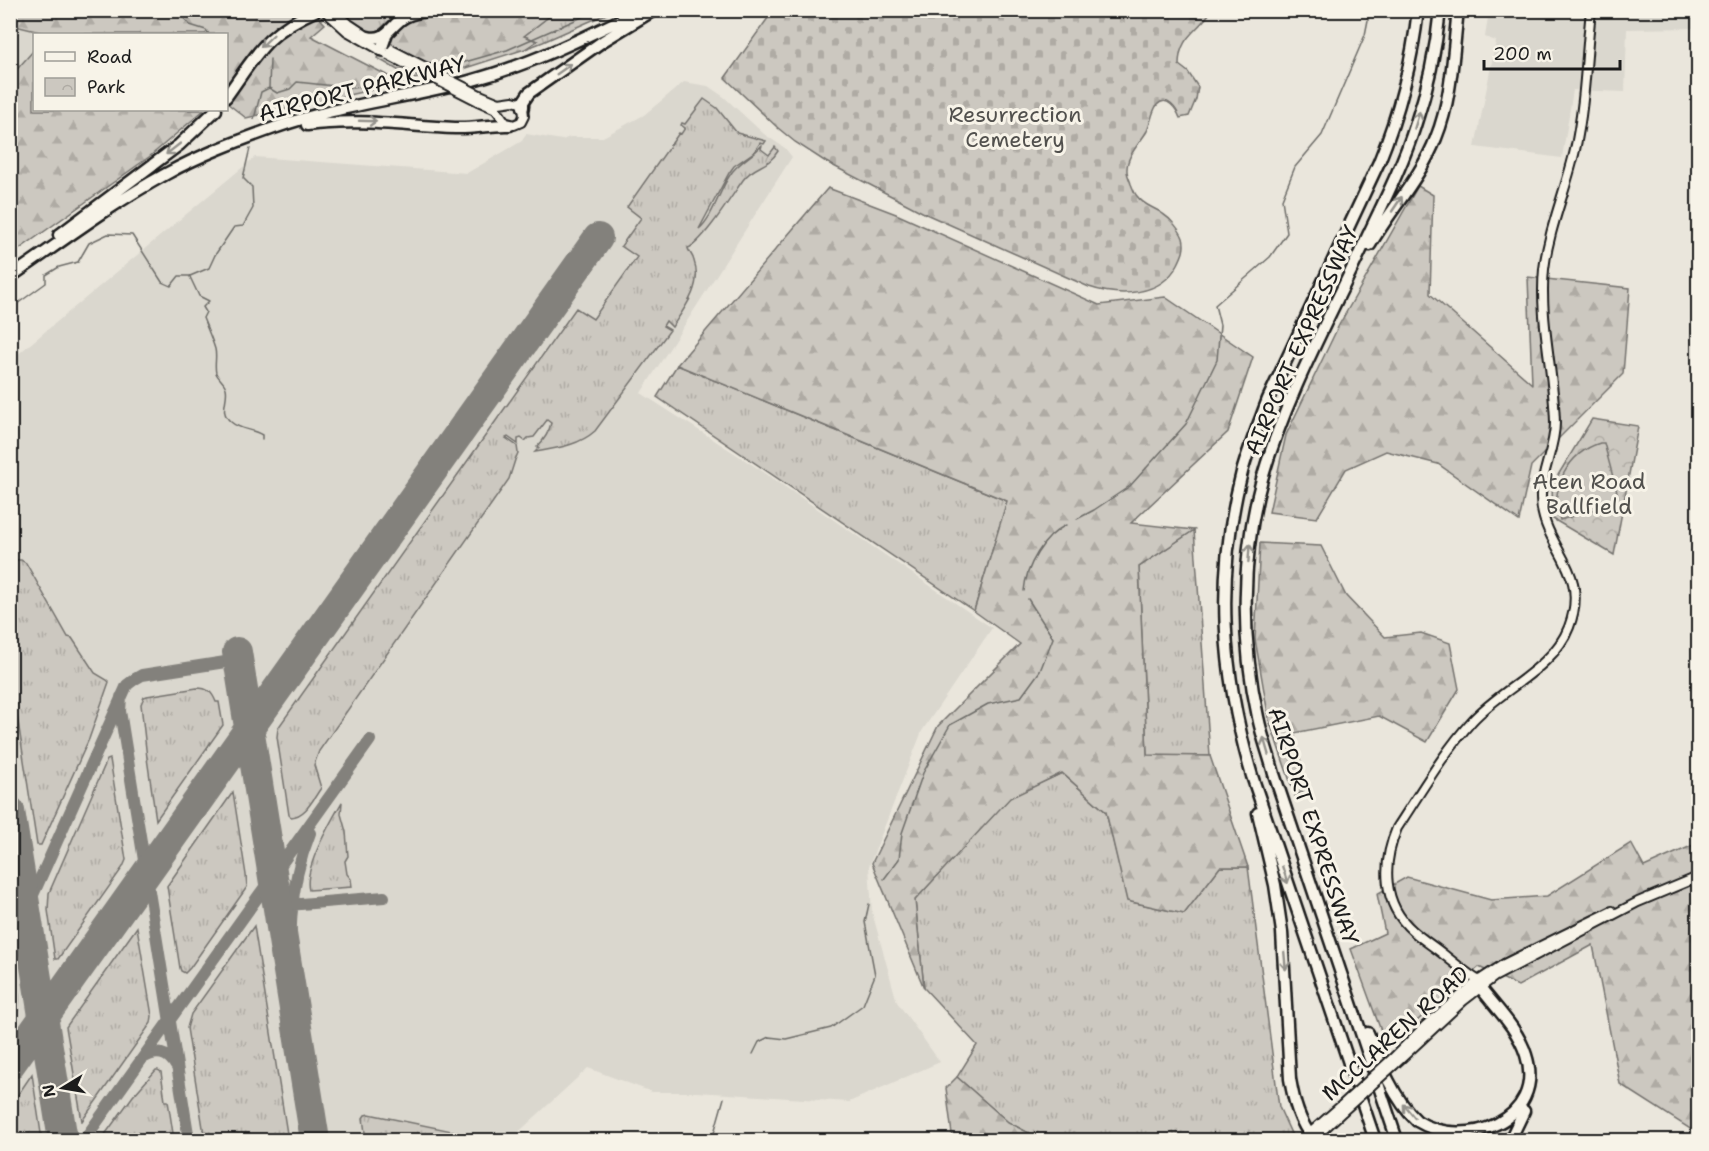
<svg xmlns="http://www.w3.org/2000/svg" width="1709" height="1151" font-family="'Shantell Sans',sans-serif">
<defs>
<pattern id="grass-tufts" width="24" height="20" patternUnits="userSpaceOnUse" patternTransform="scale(1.5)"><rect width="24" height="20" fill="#ccc8c0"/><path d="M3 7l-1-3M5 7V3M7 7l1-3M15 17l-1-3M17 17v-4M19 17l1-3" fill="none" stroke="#afaba4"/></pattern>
<pattern id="forest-firs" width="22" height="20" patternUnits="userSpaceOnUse" patternTransform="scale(1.5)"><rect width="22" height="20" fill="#ccc8c0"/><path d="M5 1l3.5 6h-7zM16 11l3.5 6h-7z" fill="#afaba4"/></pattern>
<pattern id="cemetery-stones" width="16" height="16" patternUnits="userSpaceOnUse" patternTransform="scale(1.5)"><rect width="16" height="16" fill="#ccc8c0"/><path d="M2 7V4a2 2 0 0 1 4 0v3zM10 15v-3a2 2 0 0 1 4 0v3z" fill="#afaba4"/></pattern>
<pattern id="park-crowns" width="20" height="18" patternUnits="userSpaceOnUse" patternTransform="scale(1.5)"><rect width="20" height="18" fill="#ccc8c0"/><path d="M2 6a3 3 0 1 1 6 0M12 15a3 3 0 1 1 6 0" fill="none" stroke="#afaba4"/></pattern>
</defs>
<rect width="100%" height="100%" fill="#eae6dc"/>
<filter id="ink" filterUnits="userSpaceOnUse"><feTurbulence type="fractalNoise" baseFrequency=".0167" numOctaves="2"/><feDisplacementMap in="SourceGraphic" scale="12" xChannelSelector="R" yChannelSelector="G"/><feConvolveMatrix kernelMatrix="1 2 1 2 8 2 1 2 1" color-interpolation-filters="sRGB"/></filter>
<g filter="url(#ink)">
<!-- built -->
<path fill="#dad7ce" d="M1489,11H1698V28L1627,29L1625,92L1573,90L1562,158L1475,147L1496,41L1485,37Z
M11,25L49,34H34V50L11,76Z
M684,82L708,86L724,97L764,134L785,148L792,157L641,393L759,469L992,628L922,731L869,866L872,912L897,1002L940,1062L849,1102L697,1092H652L588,1068L510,1140H11V360L255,157L467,173L522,141L526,134L562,140L570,137H603L644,115Z"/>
<!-- grass -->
<path fill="url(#grass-tufts)" stroke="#74726e" stroke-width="1.5" d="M348,10L408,11L392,18L379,30L374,32H370L351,20Z
M556,11H613L543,42L525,49L537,41L524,36Z
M704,99L717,108L737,133L766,141L764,144L760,143L754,152L734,166L729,173L699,229C713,217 719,191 730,175C738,162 752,157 762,145L761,149L769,155L775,147L778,151C767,169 755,164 743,180C733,194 702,244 688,248C689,253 693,255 694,261C703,285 685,308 672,327L666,321L663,326L670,330L595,431C578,446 557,448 535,452L539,448L537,447C544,440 549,433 551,423L547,420L534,437L528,438L525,441L521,438L518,439V444L508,437L506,438L517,446L518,453L515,460L509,479L319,751L314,765L321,788C313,799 306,816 291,817L289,815L277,737L278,728L576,308L593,319L637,257L621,246L641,218L627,207L679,133L681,134L685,128L681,125L682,123L685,124Z
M677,365L1007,501L974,611L657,397Z
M1194,530L1210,756H1147L1139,567Z
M16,560H21L26,563L68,637L72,638L95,673L107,680L109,682L89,739L41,845H37L11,676L10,562Z
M197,688C208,688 212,692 216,702H219L223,725L156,820L147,758L141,704L144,697L147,696Z
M110,759L126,860L123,867L58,959H55L48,910L49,893L107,760Z
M1062,773L1106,812L1128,901L1184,914L1220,867H1248L1279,1107L1294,1140H1042L1008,1122L957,1077L977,1045L924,988L915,900L1010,797Z
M233,792L246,875L247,887L190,968L185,973L181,971L180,968L167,886Z
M342,802L341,814L346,832L348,856L345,861L347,874L351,879L352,887L309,890C303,869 331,821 342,802Z
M254,926L288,1140H205L187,1028L191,1014Z
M137,927L152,1016L151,1023L82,1121L66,1027Z
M11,958L13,961C17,985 25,1005 11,1026Z
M156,1070H158L161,1072L165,1101H168L174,1140H101L133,1096Z
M32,1074L42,1140H11V1105Z
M369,1114L457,1132V1133L406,1140H366L363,1118L365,1115Z"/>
<!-- forest -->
<path fill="url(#forest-firs)" stroke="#74726e" stroke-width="1.5" d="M11,10L313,11L325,24L311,36L402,83L246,118L227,103L226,34H48L11,25Z
M519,10L556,11L524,36L537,41L525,49L453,72L413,79L377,58L380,54L388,57L394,45L389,42C395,6 491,12 519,10Z
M34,50V110H204L149,157L11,255V76Z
M1418,186L1433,195L1430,294L1532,384L1528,277L1630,288L1623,374L1531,466L1519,521L1438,464L1386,451L1346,469L1317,518L1269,512L1286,435L1339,325Z
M828,188L896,214L1099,305L1165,297L1253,357L1228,432L1131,523L1194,530L1139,567L1147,755L1210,756L1248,867H1220L1184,914L1127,901L1106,812L1062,773L1010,798L915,900L924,988L872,863L938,726L1020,644L974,611L1007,501L677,365Z
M1260,543L1321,546L1346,596L1385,637L1421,633L1450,643L1459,689L1427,742L1379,716L1294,733L1307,789L1295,796L1269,720L1255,639Z
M1631,843L1644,867L1698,843V1134L1620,1084L1593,945L1518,986L1479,967L1387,1047L1351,949L1385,933L1377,894L1407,877L1491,900L1547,896Z
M957,1077L1008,1122L1042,1140H950L952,1134L946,1088Z"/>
<!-- cemetery -->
<path fill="url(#cemetery-stones)" stroke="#74726e" stroke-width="1.5" d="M815,10L1211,11C1198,32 1179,36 1179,65L1188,72L1198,87L1196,99L1189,116L1180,118C1177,110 1167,94 1157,105C1152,111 1151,123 1147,131C1140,143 1126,156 1127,171C1127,175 1130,180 1131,184C1133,188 1134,193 1137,196C1144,206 1154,207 1163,214C1171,219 1180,230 1183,238C1186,248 1182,256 1178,264C1161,297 1119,297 1089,287L926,214L826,162L795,142L778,128L725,78L773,11H809L812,13Z"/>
<!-- park -->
<path fill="url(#park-crowns)" stroke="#74726e" stroke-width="1.5" d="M1592,419L1638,426L1614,555L1553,519L1552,485Z"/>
<!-- pitch -->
<path fill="#ccc8c0" stroke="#74726e" stroke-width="1.5" d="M1600,443H1604L1618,496L1612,504L1560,520C1549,488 1568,453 1600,443Z"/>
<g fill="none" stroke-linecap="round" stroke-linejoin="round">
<!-- stream -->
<path stroke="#6d6c68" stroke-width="1.5" d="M134,10H145
M164,10L181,15L190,25L206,30L209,34
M431,65L435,63L451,66L507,50L598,10
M269,88L270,59
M254,119L261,92L269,88L277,93L290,89L297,82L353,88L382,85L415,71
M190,277L199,296L209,301L203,307L206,312L203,318C207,328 212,339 215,349C217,357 214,365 216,373C218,378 225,383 226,388C229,400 218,411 231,422C240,430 252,429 262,435V439
M10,309L46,283V275L59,267L78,262L89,243L108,234L132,235L162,282L171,286L179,276H190L209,268L215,255L234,227L243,226L253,208L252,187L243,178L250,148
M1077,519L1094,510L1130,486L1186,424L1217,360L1220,325L1215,305L1270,257L1287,233L1282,199L1295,167L1322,135L1365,35L1370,10
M1024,591C1026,566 1044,536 1066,525
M884,879L899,859L902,833L923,773L950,725L988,704L1021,697L1040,671L1053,638L1028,599
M753,1054L759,1042L769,1037L786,1039L831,1028L863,1005L875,975L865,922L869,904
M712,1140L724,1098"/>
<!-- taxiway -->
<path stroke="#83817c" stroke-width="12" d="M121,697L120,711L189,1140
M277,906L384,897
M10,930L28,906L127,685L135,679L142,675L238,660
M293,1002C289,942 287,890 310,833
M143,1058C156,1050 168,1052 176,1066
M84,1140L370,740"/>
<!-- runway -->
<path stroke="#83817c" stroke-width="30" d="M237,652L315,1140
M10,811L63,1140
M10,1065L598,238"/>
<!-- secondary casing -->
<g stroke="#1c1c1c" stroke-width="12">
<path id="secondary" d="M324,10L347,31L384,52
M333,10L349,24L370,38
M478,101L496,109L506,123L514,125L521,122L524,116L523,107L520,103L513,101L499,103L480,95
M1484,984C1469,976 1456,964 1443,954C1433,946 1422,939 1413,931C1382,904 1382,864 1397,828C1420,793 1444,752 1472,721C1502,688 1553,669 1569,627C1592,567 1539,547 1541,494C1542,470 1555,447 1555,423C1554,372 1539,320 1544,269C1549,228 1566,190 1575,150C1585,105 1586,57 1591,10
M1392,1059L1425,1026L1478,981L1504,964L1612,911
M1394,1065L1463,1001L1494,977L1638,902L1698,877
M1309,1134L1342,1105
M1313,1139L1343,1111"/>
</g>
<!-- highway casing -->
<g stroke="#1c1c1c" stroke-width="15">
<path id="highway" d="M368,37C387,42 391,24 405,17C414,12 424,11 434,10
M381,50L387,33
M226,97C257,54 265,33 317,10
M523,107V102L529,93L603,41L654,10
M307,125C358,118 404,126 455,128C473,129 492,124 510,125
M59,235L179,145L216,110
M1370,245C1391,209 1421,177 1436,138C1452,99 1453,52 1458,10
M10,277C61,242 111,204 166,174C200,155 238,141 274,128C338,105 408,98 473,80C532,64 586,37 641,10
M1258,813L1275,885L1282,932L1290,1079C1294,1102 1299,1122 1314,1140
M1368,1033C1379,1061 1394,1100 1417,1121C1465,1151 1547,1120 1526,1055C1518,1029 1496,1008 1480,987
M1375,1140L1252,776C1222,674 1215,576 1242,472C1249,447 1259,423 1268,399L1379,162C1399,113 1412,63 1418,10
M1397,1140L1274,774C1269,755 1262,737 1258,717C1241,641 1241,555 1262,479C1285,399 1327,322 1363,246C1381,207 1402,167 1415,126C1428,88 1436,50 1440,10
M1510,1140L1524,1111"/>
</g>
<!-- secondary -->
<use href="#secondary" stroke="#f7f3e8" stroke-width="8"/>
<!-- highway -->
<use href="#highway" stroke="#f7f3e8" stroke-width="10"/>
<!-- secondary-bridge casing -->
<g stroke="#1c1c1c" stroke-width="12" stroke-linecap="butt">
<path id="secondary-bridge" d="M392,50L480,95
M388,55L478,101
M1342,1105L1392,1059
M1343,1111L1394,1065"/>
</g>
<!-- secondary-bridge -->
<use href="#secondary-bridge" stroke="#f7f3e8" stroke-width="8"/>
</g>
<!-- one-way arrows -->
<defs><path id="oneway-shaft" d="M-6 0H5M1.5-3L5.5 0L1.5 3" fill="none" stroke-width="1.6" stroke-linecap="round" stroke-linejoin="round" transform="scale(1.5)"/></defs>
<g stroke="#94928c">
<use href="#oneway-shaft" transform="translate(267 41) rotate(136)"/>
<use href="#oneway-shaft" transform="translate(564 69) rotate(-35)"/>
<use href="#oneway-shaft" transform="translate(1417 120) rotate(-73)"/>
<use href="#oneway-shaft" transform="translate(368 121) rotate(2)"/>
<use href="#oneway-shaft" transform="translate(173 149) rotate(142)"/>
<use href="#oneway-shaft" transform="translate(1397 204) rotate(-56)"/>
<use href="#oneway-shaft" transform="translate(1249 553) rotate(-86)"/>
<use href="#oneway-shaft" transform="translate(1266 746) rotate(-106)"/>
<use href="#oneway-shaft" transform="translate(1285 875) rotate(72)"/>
<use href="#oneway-shaft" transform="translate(1285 961) rotate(85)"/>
<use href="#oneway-shaft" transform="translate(1409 1111) rotate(-129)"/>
</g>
</g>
<g text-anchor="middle" stroke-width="6" stroke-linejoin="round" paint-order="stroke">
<!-- street labels -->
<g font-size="22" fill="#1c1c1c" stroke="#f7f3e8">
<text transform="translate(362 88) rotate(-14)" y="8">AIRPORT PARKWAY</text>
<text transform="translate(1301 340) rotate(-66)" y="8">AIRPORT EXPRESSWAY</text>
<text transform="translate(1314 826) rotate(72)" y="8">AIRPORT EXPRESSWAY</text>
<text transform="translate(1395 1033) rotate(-42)" y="8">MCCLAREN ROAD</text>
</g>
<!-- park labels -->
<g font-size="22" fill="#51504d" stroke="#f7f3e8">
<text x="1015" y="122">Resurrection<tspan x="1015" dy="25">Cemetery</tspan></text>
<text x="1589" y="489">Aten Road<tspan x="1589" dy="25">Ballfield</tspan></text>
</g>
</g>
<!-- margin -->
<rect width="1709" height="1151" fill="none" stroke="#f7f3e8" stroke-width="36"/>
<rect x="18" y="18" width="1673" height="1115" fill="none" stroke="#1c1c1c" stroke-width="2" filter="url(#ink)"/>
<!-- legend -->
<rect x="33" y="33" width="195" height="78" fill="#f7f3e8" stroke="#9f9d96" stroke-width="1.5"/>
<rect x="45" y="52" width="30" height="9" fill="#f7f3e8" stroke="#9f9d96" stroke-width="1.5"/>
<text x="87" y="63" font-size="18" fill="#1c1c1c">Road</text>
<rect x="45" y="78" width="30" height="18" fill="url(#park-crowns)" stroke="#9f9d96" stroke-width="1.5"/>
<text x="87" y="93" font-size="18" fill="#1c1c1c">Park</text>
<!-- north arrow -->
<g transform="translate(63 1088) rotate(259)" stroke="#f7f3e8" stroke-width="4.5" paint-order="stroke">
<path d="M0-4.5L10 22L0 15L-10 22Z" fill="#1c1c1c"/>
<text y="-9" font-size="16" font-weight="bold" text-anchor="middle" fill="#1c1c1c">N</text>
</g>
<!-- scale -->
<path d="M1484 60v9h136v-9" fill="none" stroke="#1c1c1c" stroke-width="3"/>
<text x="1493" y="60" font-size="18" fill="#1c1c1c" stroke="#f7f3e8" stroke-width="4.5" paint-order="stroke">200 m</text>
</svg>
